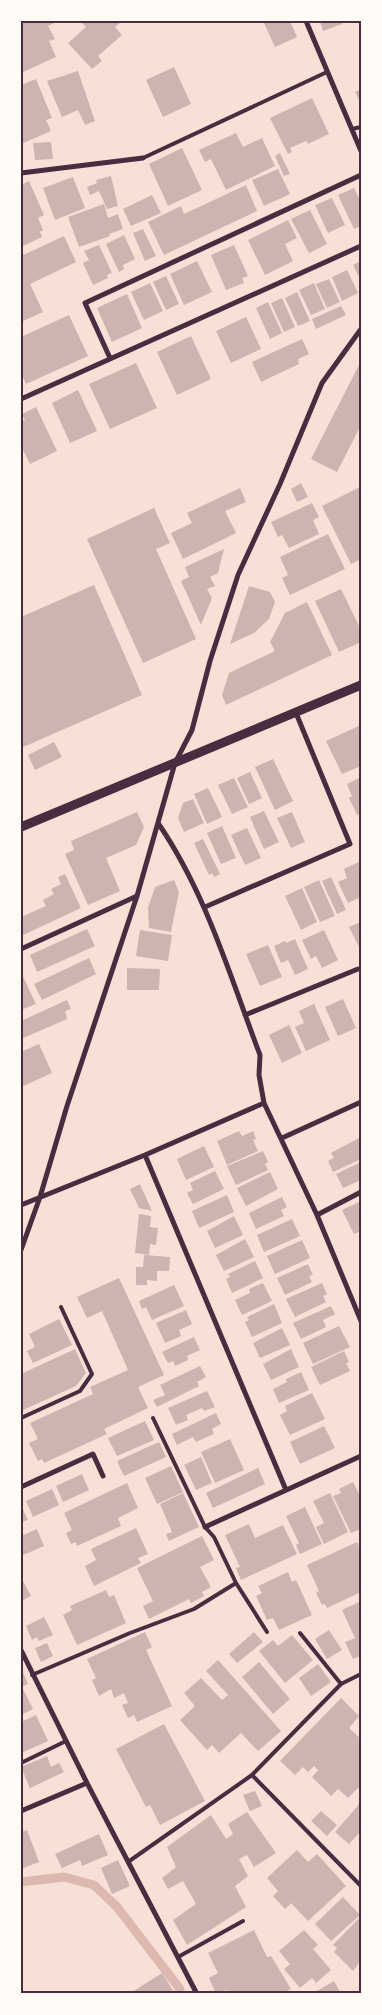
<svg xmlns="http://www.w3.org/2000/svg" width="382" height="2015" font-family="'Open Sans',sans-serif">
<rect width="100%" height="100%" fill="#f7e1d7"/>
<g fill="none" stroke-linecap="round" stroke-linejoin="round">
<!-- stream -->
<path stroke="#dcb8b0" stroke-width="9" d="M21,1882L64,1877L94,1885L117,1907L180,1989"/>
</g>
<!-- building -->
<path fill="#ccb4b1" d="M21,21H58L48,26L55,39L49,41L56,57L21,73Z
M84,21H122L115,27L122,35L98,56L102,61L92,69L68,43L86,27L82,23Z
M263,21H290L297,37L275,47Z
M320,21H341L342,24L323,31Z
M174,67L191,104L163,117L146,80Z
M78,71L95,121L85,125L78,110L62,117L47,81Z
M36,79L52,118L46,120L51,131L21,144V85Z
M361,89V104L355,92Z
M312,98L329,134L308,144L306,141L290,148L292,152L288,154L270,118Z
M236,133L243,147L262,138L275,166L226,190L211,159L205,162L199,150Z
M51,142L53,159L35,160L33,143Z
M182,148L202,190L168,206L149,164Z
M280,153L290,174L284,176L275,156Z
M278,169L290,194L264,206L252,180Z
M111,176L118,206L107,209L99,191L90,195L87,187L97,183L96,180Z
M73,177L85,208L55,220L43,188Z
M29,181L44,215L38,218L43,230L40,232L42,237L21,247V185Z
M246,185L257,211L164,255L148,222L181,206L184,214Z
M354,188L361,202V226L354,229L338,195Z
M152,195L161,213L131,226L123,209Z
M332,198L345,225L328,233L315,205Z
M104,204L108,218L118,214L123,229L109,234L110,236L79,247L68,217Z
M310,210L327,244L309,253L291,219Z
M288,220L297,238L285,244L293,261L265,275L248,240Z
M143,229L156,256L145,261L133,233Z
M124,235L135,259L123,265L124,269L119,272L106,244Z
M64,236L76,262L30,284L43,312L21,322V256Z
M99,245L112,273L107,275L108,278L93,285L83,263L89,260L84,251Z
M234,245L248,276L242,278L244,283L226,290L211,255Z
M197,261L212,292L184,305L170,274Z
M361,261V281L353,265Z
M347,270L358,293L342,301L332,277Z
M166,276L179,304L166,310L153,282Z
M329,279L340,302L327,308L316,284Z
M150,283L163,311L144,320L131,292Z
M314,283L325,309L311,315L299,290Z
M297,292L310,321L298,326L285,298Z
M127,294L142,328L112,342L97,308Z
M282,298L295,327L284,332L271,303Z
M268,302L282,333L270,339L256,308Z
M341,306L346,315L316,329L312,319Z
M69,315L88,356L26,384L21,373V337Z
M246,317L261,349L231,363L216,331Z
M191,336L211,379L177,395L157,352Z
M302,339L309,354L298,359L299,364L261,382L252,362Z
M361,361V425L337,472L311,459Z
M136,363L157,408L110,429L89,384Z
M78,390L97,431L70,443L52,403Z
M36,407L57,451L30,464L21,446V421L25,420L22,414Z
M301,483L308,497L297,502L291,489Z
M360,487L361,559L351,564L322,506Z
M240,488L246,502L225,511L236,533L183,559L171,533L192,523L187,513Z
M312,503L319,517L313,520L319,534L289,548L282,535L278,537L271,522Z
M154,508L170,543L156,549L196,639L143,663L87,539Z
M328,534L345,569L290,595L282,578L288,575L280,557Z
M224,549L218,573L210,577L215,586L207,589L212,598L201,625L181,581L189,577L185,567Z
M94,585L142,695L21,748V617Z
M249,586L270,592L275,602L269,619L254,633L230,644Z
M341,589L361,630V642L339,652L315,601Z
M307,602L332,655L226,705L222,695L229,673L275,651L270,642L285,613Z
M361,725V766L342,774L326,741Z
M54,742L62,757L35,770L28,755Z
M273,759L293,801L275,810L255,767Z
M250,772L262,798L249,804L237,778Z
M361,777V813L357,815L349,798L352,796L347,784Z
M234,778L248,807L232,814L218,785Z
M208,788L222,817L207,824L194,794Z
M193,799L204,823L184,832L178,818L183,803Z
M264,811L279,842L264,849L250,817Z
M137,812L144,827L136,845L106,858L120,891L88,905L65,854L74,850L71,841Z
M292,812L305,842L291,848L277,818Z
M222,826L236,858L221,864L207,833Z
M247,828L261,858L245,865L231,835Z
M203,839L220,874L214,877L212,873L209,875L194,843Z
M361,861V897L348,903L338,882L347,878L344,869Z
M65,874L81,908L21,936V917L46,906L43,900L54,894L51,889L61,884L58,877Z
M331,877L346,910L337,914L322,881Z
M174,880L179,892L171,932L149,928L148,908L155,887Z
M319,880L335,916L320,922L304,887Z
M302,888L317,922L301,930L285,896Z
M361,922V951L349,927Z
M87,929L95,946L37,972L30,955Z
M140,930L172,935L168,961L136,956Z
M324,930L338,960L322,968L316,956L311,959L302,940Z
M295,939L308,969L295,975L288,960L281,963L274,946L285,941L286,943Z
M268,945L282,977L260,986L246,954Z
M89,958L96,974L42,1000L34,984Z
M127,968L160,969L159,990H127Z
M21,972L36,1004L21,1010Z
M343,999L356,1028L338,1036L325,1007Z
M67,1000L71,1009L65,1011L67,1019L21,1039V1021Z
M314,1004L330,1040L306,1051L295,1027L304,1023L299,1011Z
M289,1025L302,1053L282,1063L269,1035Z
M39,1044L52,1073L21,1087V1052Z
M239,1131L242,1136L253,1131L256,1139L253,1140L258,1151L227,1165L217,1141Z
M359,1138L361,1159L333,1172L328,1161L334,1158L331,1153Z
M204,1146L214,1167L186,1180L177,1159Z
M263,1151L268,1162L265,1164L268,1170L236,1185L227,1166Z
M361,1162V1180L343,1188L336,1174Z
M215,1171L224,1189L193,1204L187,1193L193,1190L190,1183Z
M270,1172L278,1189L246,1206L237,1188Z
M140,1184L152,1211L139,1208L130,1189Z
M227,1195L234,1212L199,1228L192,1211Z
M282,1197L287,1207L281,1210L284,1216L256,1229L249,1213Z
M361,1201V1231L354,1234L342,1210Z
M139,1214L151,1216L150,1227L158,1228L156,1245L150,1244L149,1255L135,1253Z
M234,1216L243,1235L215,1248L207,1231Z
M292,1219L300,1236L264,1252L257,1235Z
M245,1239L254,1257L224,1271L216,1255Z
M302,1240L310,1258L275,1274L267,1256Z
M144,1255L170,1257L169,1271H157V1281L147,1280V1285H136V1267H143Z
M255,1261L263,1278L232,1293L226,1279L230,1277L228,1274Z
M308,1264L313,1275L309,1276L312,1282L285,1295L277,1278Z
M119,1278L164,1375L138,1387L148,1408L104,1429L107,1434L44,1463L42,1459L38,1461L29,1443L38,1439L30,1423L93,1394L90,1387L128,1370L102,1311L87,1318L77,1297Z
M263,1283L272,1301L242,1315L235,1300L250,1293L249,1289Z
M322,1283L327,1294L323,1296L326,1302L295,1317L286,1299Z
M174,1285L184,1306L152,1320L146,1307L142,1309L139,1301Z
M274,1304L282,1323L252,1337L245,1322L249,1320L247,1317Z
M331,1306L335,1314L323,1320L326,1327L301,1339L293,1323Z
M186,1310L192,1324L179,1330L181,1336L165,1343L156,1323Z
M59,1319L72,1345L33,1363L27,1351L35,1347L29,1334Z
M339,1326L350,1347L313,1364L303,1343Z
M282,1328L290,1345L260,1358L253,1343Z
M194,1337L200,1350L187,1356L188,1360L175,1366L173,1361L168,1363L162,1352Z
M75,1349L86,1373L76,1386L21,1411V1374Z
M291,1349L299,1367L271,1380L263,1364Z
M344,1351L349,1362L346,1363L350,1371L320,1385L311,1367Z
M200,1366L206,1377L197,1382L199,1386L157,1407L153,1400L165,1395L160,1385Z
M301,1372L309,1390L279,1403L273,1389L287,1382L286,1379Z
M207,1391L215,1407L204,1411L202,1408L186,1415L188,1420L176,1425L168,1408Z
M312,1393L325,1419L290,1435L280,1415L287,1411L285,1406Z
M216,1413L221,1424L212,1429L214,1434L196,1442L193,1437L177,1445L172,1434Z
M145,1421L154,1440L117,1456L108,1438Z
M324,1426L335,1448L300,1464L290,1442Z
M230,1439L244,1470L215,1483L201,1452Z
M159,1442L166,1457L124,1476L117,1461Z
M201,1457L212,1483L196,1490L184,1465Z
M171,1466L183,1492L157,1504L145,1478Z
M258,1468L265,1484L213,1508L206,1493Z
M82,1474L89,1490L63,1502L56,1486Z
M353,1482L361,1498V1529L351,1533L333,1496L341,1493L339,1489Z
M127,1483L138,1508L118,1518L121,1526L77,1546L76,1542L71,1544L66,1533L72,1530L64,1513Z
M52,1489L59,1505L33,1517L26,1501Z
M183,1493L199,1527L169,1541L166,1534L172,1532L160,1504Z
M330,1493L348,1532L324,1544L316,1527L324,1523L313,1501Z
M21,1505L28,1520L21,1522Z
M305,1507L322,1544L300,1554L296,1545L299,1543L286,1516Z
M249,1524L255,1538L283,1525L297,1554L241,1580L236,1568L240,1567L225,1535Z
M136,1528L148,1554L138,1558L141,1563L94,1586L85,1566L96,1560L91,1549Z
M37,1529L44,1546L21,1556V1536Z
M202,1536L214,1560L200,1567L211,1587L202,1592L204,1596L191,1603L189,1599L149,1619L143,1606L153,1601L137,1568Z
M357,1542L361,1550V1558L359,1559L361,1564V1592L327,1608L325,1604L322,1605L316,1593L319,1591L307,1565Z
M288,1572L292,1582L296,1580L312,1615L279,1630L273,1618L267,1620L256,1596L262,1593L258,1586Z
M21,1577L31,1596L21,1601Z
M106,1590L109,1597L114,1595L126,1623L77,1645L63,1615L72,1610L70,1606Z
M361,1601V1656L353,1659L345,1642L355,1638L342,1610Z
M44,1617L53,1635L39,1641L37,1637L32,1640L26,1626Z
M329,1630L342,1650L327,1659L315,1639Z
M145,1632L152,1647L146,1650L172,1706L137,1722L134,1715L128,1718L122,1705L128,1703L124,1693L114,1698L111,1689L99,1696L92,1680L96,1678L87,1659Z
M254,1632L263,1642L237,1663L229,1654Z
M292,1635L313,1660L285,1683L259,1651L273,1640L278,1646Z
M47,1643L53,1656L41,1662L35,1648Z
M218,1660L281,1731L258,1751L241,1733L219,1753L212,1745L207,1750L180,1720L195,1706L184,1693L201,1678L222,1700L228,1695L206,1671Z
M259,1662L290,1699L273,1714L242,1677Z
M318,1664L331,1682L311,1696L299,1678Z
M21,1668L28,1684L21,1687Z
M23,1689L33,1709L21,1715V1690Z
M341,1698L359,1716L349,1728L361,1739V1785L348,1798L338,1789L331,1796L312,1777L318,1770L314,1766L308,1772L303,1767L295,1775L280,1761Z
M36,1715L48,1741L21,1753V1722Z
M164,1724L205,1801L160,1825L150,1805L146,1807L116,1749Z
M47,1756L51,1767L59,1763L64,1772L30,1788L21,1767Z
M255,1791L262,1806L250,1811L243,1795Z
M361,1802V1831L349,1844L335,1832Z
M321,1811L337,1825L327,1836L311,1821Z
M247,1812L276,1853L254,1867L247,1855L239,1859L248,1876L235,1886L246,1907L187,1945L173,1920L196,1904L183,1881L168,1889L162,1878L176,1867L167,1847L211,1815L226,1839L233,1834L228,1824Z
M27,1830L39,1862L21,1869V1832Z
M99,1834L108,1855L82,1866L80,1860L62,1868L55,1854Z
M297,1850L308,1862L317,1854L346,1886L308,1921L291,1903L285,1909L273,1896L278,1891L267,1878Z
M118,1860L130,1886L112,1894L101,1868Z
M343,1897L360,1915L331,1941L315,1924Z
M361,1916V1960L353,1971L334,1952L337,1948L333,1945Z
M254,1930L267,1957L271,1956L291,1989L281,1994H229L226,1990L216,1994L209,1978L218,1973L208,1953Z
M304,1930L318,1945L313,1949L331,1970L316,1983L312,1978L300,1988L284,1969L290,1964L279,1951Z
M162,1973L175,1994H129Z
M334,1981L341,1994H312Z"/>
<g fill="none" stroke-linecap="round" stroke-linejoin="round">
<!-- service -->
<path stroke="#4a2c40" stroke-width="4" d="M352,129L361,127
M143,158L327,72
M21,1418L80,1391L92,1374L61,1307
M153,1418L205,1527L214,1537L236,1583L267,1632
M300,1633L341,1684
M32,1675L130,1633L194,1609L236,1583
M21,1763L66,1741
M252,1775L361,1886
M128,1862L252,1775L341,1684L361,1674
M178,1957L243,1921"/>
<!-- minor -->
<path stroke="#4a2c40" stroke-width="5" d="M306,21L361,151
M21,173L143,158
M110,358L85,303L361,175
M21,399L361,246
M158,823C206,893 230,976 260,1055L259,1075L264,1103L317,1215L361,1321
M205,907L350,844L296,713
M21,949L137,896
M245,1015L358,969
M282,1138L361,1102
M145,1155L286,1490
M21,1205L145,1155L264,1103
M317,1215L361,1192
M21,1250L40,1197L67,1106L137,896L175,763L192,730L210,661L238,575L280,484L322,383L361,329
M21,1487L93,1454L103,1476
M205,1527L361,1456
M21,1650L87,1783L197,1994
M21,1811L87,1783"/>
<!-- tertiary -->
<path stroke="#4a2c40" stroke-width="9" d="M21,827L361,685"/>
</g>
<!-- border -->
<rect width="382" height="2015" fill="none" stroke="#fffaf5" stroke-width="45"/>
<rect x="22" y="22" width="338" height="1970" fill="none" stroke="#4a2c40" stroke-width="2"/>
</svg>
